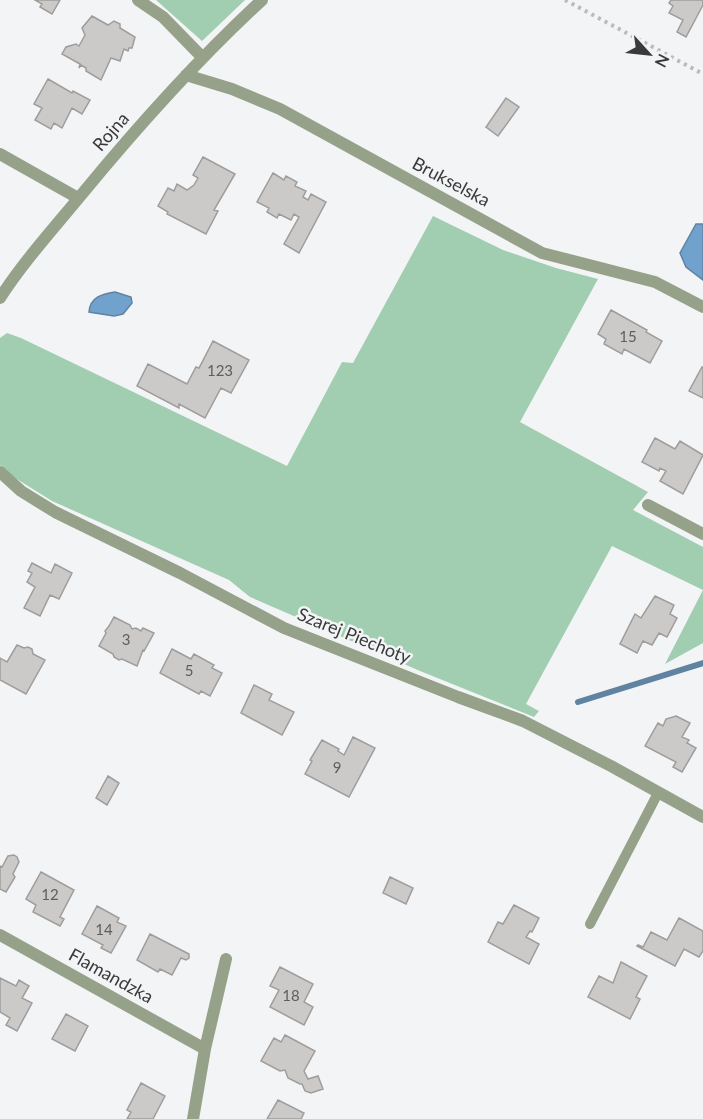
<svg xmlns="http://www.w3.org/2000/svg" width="703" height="1119" font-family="Lato,sans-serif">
<rect width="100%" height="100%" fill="#f3f4f6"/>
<!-- green -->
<path fill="#a1cdb1" d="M156,0H245L202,41Z
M433,216L503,250L556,268L598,279L520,422L648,492L633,510L703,547V643L665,664L703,590L612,546L526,704L539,711L534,717L420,671L250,597L229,580L52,501L12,476L0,465V338L7,333L21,338L287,466L342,362L353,363Z"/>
<!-- water -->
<path fill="#71a2ce" stroke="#6083a2" stroke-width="1.5" d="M696,224H703V280L686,267L680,253Z
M115,292L131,297L132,303L123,314L114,316L89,312C90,297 102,294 115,292Z"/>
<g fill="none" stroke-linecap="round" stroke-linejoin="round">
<!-- stream -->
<path stroke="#6083a2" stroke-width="6" d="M578,702L703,663"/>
</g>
<!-- building -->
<path fill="#cccac9" stroke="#9e9d9b" stroke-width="1.5" d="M35,0H60L52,14L40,7L42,4Z
M671,0H703V5L686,37L677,32L683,20L669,13L673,6L669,3Z
M92,16L108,25L114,21L120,24V28L135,37L132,48H129L128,51L124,49L120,61L111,58L101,80L86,71V68L81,65L79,68L80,64L62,54L66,47L76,44L79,46L85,35L82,28Z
M48,79L72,93L73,91L90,100L82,114L72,108L62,128L54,123L51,129L35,120L42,108L34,104Z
M506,98L519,107L498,136L486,127Z
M203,157L235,174L214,210L218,211L206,234L167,214L168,212L158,206L168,188L174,191L177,184L187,190L194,185L198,178L193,175Z
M273,173L284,180L286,176L297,182L295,186L306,191L303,197L308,200L311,194L326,202L299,253L284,244L299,217L294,214L291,220L279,214L277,218L267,212L269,208L257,202Z
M611,310L647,330L646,332L662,341L650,363L624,349L622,354L604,344L606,339L598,334Z
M213,341L249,360L231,393L221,388L205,418L179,404V408L137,386L148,364L187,384L196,367L199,368Z
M702,367H703V398L689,391Z
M655,438L675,449L680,441L703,455L683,494L660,481L666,471L660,468L659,471L642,462Z
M32,563L51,573L55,564L72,573L59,599L50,595L40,616L24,608L35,587L27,582L32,573L28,571Z
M655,596L674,605L670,614L677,618L667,637L659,633L652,645L643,641L637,653L620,644L635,614L641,618Z
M114,617L130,625L132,629L136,628L141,631L143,628L154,633L144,651L143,650L137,666L122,659L119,660L114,657L113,654L99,646L106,633L105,631L109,626Z
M17,645L24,648L28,647L32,649L33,654L45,660L26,694L0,680V658L7,662Z
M172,649L191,659L194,654L214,665L212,668L222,673L210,696L201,691L199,694L160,673Z
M254,685L272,694L269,700L294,712L282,735L241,713Z
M676,716L690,723L682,737L689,740L687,743L696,748L682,772L673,767L676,762L645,746L658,723L663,726L666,719Z
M353,737L375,748L349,797L305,774L312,761L310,760L322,740L339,749L338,751L344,755Z
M108,776L119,783L107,805L96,798Z
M14,855L17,857L19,862L13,874L15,877L6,892L0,889V866L2,867L8,856Z
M41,872L74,890L60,917L64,919L60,926L33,912L36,905L26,899Z
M390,877L413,888L406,904L383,893Z
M514,905L539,918L532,932L530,931L526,937L539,944L529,964L488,942L498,922L503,924Z
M97,906L119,918L117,922L126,926L111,953L101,948L103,945L82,934Z
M679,918L703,931V951L699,957L684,949L675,966L637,946L638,945L643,947L651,932L667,940Z
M150,934L189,954V958L186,960L181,958L172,975L160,969L158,972L137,960Z
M621,962L647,976L636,997L640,999L630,1019L588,997L599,976L613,983Z
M280,967L313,984L304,1002L313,1007L304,1025L270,1007L279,990L270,986Z
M0,978L16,986L19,980L29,986L22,998L32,1003L17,1031L6,1025L10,1018L0,1012Z
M66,1014L88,1026L75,1051L52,1039Z
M285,1035L315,1051L304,1071L308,1079L318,1076L323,1089L311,1093L305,1091L302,1084H300L288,1078L285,1070L280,1071L261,1061L274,1038L281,1042Z
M141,1083L165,1096L153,1119H127L131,1112L127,1110Z
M278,1100L304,1113L301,1119H267Z"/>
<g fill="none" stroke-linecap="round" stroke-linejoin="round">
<!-- path -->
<path stroke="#b9babb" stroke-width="4" stroke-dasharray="3 4.5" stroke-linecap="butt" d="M565,0L703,74"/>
<!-- service -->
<path stroke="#95a188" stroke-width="10" d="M590,924L658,793"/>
<!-- minor -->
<path stroke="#95a188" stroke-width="12" d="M138,0L163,17L202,57
M186,75L232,89L280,109L542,253L655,282L703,307
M0,154L78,198
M0,298C24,261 54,228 82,194C138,126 197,60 262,0
M0,472L21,491L55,512L180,573L284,628L458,697L523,721L611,766L703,817
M648,505L703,534
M0,935L205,1049
M193,1119L205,1049L226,959"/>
</g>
<g text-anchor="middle" stroke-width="5" stroke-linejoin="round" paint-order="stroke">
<!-- number labels -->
<g font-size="15" fill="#5e5e5e">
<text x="628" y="342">15</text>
<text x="220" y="376">123</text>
<text x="126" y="645">3</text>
<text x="189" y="676">5</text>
<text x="337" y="773">9</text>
<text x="50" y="900">12</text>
<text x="104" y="935">14</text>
<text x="291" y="1001">18</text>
</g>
<!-- street labels -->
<g font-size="18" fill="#393a3a" stroke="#f3f4f6">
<text transform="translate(111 132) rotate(-49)" y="6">Rojna</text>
<text transform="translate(451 182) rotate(28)" y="6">Brukselska</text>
<text transform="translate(354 636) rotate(22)" y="6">Szarej Piechoty</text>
<text transform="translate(111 976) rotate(29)" y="6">Flamandzka</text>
</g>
</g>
<!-- north arrow -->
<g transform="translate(649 54) rotate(117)" stroke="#f3f4f6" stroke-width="4.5" paint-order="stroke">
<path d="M0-4.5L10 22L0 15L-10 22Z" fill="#393a3a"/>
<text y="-9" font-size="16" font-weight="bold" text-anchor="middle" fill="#393a3a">N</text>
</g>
</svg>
